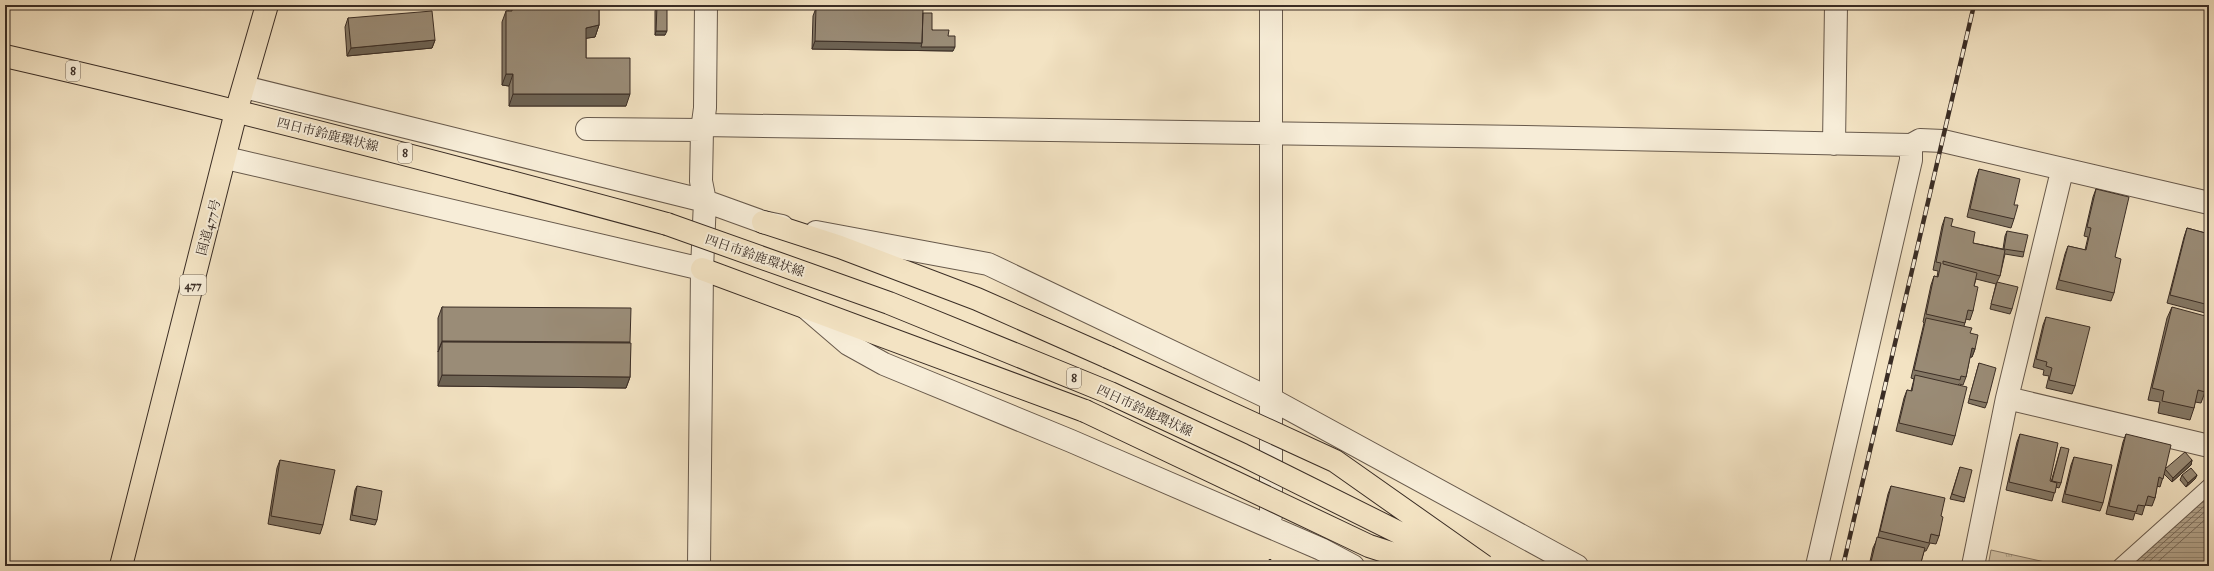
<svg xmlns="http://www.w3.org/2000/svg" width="2214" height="571" font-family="'IM FELL Double Pica','Noto Serif JP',serif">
<defs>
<pattern id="park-tufts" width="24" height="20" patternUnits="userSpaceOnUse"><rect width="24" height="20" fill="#d4c4a8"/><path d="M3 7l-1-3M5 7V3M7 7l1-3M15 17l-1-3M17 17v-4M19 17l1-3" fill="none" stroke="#ada089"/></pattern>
<pattern id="water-rules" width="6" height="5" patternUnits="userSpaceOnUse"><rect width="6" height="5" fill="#b4a58d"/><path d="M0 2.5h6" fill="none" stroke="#938773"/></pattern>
</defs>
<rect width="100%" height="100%" fill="#f3e3c3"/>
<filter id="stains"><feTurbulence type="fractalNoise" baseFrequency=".005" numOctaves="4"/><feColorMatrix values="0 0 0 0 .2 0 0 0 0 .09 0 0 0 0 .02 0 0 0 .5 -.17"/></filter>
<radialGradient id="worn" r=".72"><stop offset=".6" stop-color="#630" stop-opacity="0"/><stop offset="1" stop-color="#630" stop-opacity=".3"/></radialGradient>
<!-- park -->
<path fill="url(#park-tufts)" stroke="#877866" d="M1991,550L2063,566H1988Z"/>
<!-- water -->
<path fill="url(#water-rules)" stroke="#837563" d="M2209,496V566H2131Z"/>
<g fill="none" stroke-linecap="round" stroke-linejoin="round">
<!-- shore -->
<path stroke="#776959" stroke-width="1" d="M2137,566L2209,502
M2144,566L2209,508
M2153,566L2209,516"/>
<!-- service casing -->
<g stroke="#685a4c" stroke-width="16">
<path id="service" d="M2120,566L2209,486"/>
</g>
<!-- minor casing -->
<g stroke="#685a4c" stroke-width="24">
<path id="minor" d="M244,87L705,201L763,222L782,226
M702,125L1525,137L1911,145L1920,140L1943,141L2209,203
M587,129L702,130
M1834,144L1836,5
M226,158L702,269
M816,232L988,264L1271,399L1577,566
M806,308L848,344L884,364L1071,441L1321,549L1353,566
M2007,398L2209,446
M1271,516V5
M699,566L702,269L705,201L701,181L702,130L705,108L706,5
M1817,566L1911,160V145
M1973,566L2007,398L2062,171"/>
</g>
<!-- primary casing -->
<g stroke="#3a2d25" stroke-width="24">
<path id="primary" d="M5,56C227,107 447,164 667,224
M763,222L840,247L977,299L1108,357
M702,269L1085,411"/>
</g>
<!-- trunk casing -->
<g stroke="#3a2d25" stroke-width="24">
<path id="trunk" d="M121,566L236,112L267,5"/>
</g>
<!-- path -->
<path stroke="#3a2d25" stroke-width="2.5" stroke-dasharray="1 2" stroke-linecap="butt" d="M1270,566V558"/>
<!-- service -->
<use href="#service" stroke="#f7edd8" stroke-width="14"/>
<!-- minor -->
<use href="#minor" stroke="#f7edd8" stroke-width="22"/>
<!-- primary -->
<use href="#primary" stroke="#f3e3c3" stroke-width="22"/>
<!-- trunk -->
<use href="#trunk" stroke="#f3e3c3" stroke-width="22"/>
<!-- rail casing -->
<g stroke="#3a2d25" stroke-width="4.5">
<path id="rail" d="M1843,566L1974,5"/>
</g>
<!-- rail -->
<use href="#rail" stroke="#f7edd8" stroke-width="3" stroke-dasharray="9" stroke-linecap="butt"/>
<!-- primary-bridge casing -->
<g stroke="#3a2d25" stroke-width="24" stroke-linecap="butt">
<path id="primary-bridge" d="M667,224L889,303L1110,393L1243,455L1466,566
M1108,357L1335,461L1484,566
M1085,411L1369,546L1431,566"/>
</g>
<!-- primary-bridge -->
<use href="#primary-bridge" stroke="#f3e3c3" stroke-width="22"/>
</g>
<!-- wall -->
<path fill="#847866" stroke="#3a2d25" d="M510,5H599V25L595,37L586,38V58L626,106H509V86L502,85V22L506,11H508Z
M870,5H902V8L923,13L932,30L948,36L953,51L812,49L813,16L816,8H869Z
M657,6L665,35H655V11Z
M348,18L435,40L432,48L347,56L345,27Z
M1979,169L2014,219L2011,228L1967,217L1976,178Z
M2096,189L2115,257L2114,293L2111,301L2056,289L2065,254L2068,246L2085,250L2088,237L2084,236L2093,197Z
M1945,217L1951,226L1973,243L2003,249L2005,236L2007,231L2024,252L2023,257L2005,254L2000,276L1997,282L2012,309L2010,314L1990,309L1996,284L1976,279L1974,286L1973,311L1970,320L1966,319L1964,326L1970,333L1975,349L1972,357H1970L1966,377L1963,385L1959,384L1958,385L1955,436L1952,445L1896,431L1904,398L1907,390L1911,391L1914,379L1911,378L1924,323L1923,322L1931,285L1934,276L1937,277L1938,271L1933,270L1942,226Z
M2187,228L2209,234V314L2167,303L2184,237Z
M442,307L630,343V377L626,388L438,386V318Z
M2172,307L2205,392L2201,403L2195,402L2194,408L2190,420L2158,413L2160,402L2148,400L2167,318Z
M2046,317L2075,386L2072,394L2046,388L2049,376L2043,375L2044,370L2033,367L2043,325Z
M1979,363L1987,403L1985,408L1968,403Z
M2020,434L2050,481L2051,482L2061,447V483L2059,488L2056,487L2052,501L2006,490L2017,442Z
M2126,434L2166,468L2192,460L2191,465L2172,482L2164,474L2160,487L2157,486L2155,498L2152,506L2145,505L2142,515L2135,513L2133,520L2106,514L2123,442Z
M2074,457L2103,503L2100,511L2062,502L2071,465Z
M280,460L323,525L320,534L268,524L277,468Z
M1960,467L1965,498L1964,502L1950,499Z
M2182,475H2197L2195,479L2186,487L2180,480Z
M357,486L377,520L375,525L350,520L355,490Z
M1891,486L1941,516L1939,536L1936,544L1930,543L1926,551H1924L1920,566H1869L1873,548L1878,537L1888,494Z"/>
<!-- shaded-wall -->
<path fill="#6c6253" stroke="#3a2d25" d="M366,5H396L365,8Z
M599,25L595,37L582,39L586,28Z
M656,31H667L665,35H655Z
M435,40L432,48L347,56L351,48Z
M815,41L922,43L955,47L953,51L812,49Z
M506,74H513L509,86L502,85Z
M513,94H630L626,106H509Z
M442,341L630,342L626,354L442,342L438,352Z
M1972,348L1975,349L1972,357H1969Z
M442,375L630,377L626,388L438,386Z
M2192,460L2191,465L2172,482L2173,478Z
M2197,475L2195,479L2186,487L2188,483Z"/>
<!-- building -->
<path fill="#9a8c77" stroke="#3a2d25" d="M512,5H599V25L586,28V58H630V94H513V74H506V11H512Z
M872,5H902V8L923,9L922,43L815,41L816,8H872Z
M657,6H667V31H656Z
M432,11L435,40L351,48L348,18Z
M923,13H932V30H949L948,36H955V47H921L922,43Z
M1979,169L2020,179L2014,205H2018L2014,219L1970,209Z
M2096,189L2129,197L2115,257L2121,259L2114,293L2059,280L2068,246L2086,250L2091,228L2087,227Z
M1945,217L1953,219L1951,226L1975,232L1973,243L2005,250L2000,276L1943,261V264L1977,273L1974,286L1978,287L1973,311L1968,310L1965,323L1926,314L1934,276L1938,277L1941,263L1936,262Z
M2187,228L2209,234V305L2170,295Z
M2007,231L2028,235L2024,252L2004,249Z
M1997,282L2018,287L2012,309L1991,304Z
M442,307L631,308L630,342L442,341Z
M2172,307L2209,317V374L2205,392L2198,390L2194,408L2162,401L2164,391L2152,388Z
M2046,317L2090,327L2075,386L2049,380L2052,368L2046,366L2047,362L2036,359Z
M1926,318L1972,328L1970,333L1978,335L1975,349L1972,348L1966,377L1961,376L1960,380L1914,370Z
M442,342L631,343L630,377L442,375Z
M1979,363L1996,368L1987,403L1969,399Z
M1915,375L1967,387L1955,436L1899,423L1907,390L1912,391Z
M2020,434L2058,443L2050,481L2057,483L2055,493L2009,482Z
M2126,434L2171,445L2163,479L2159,477L2155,498L2148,496L2145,506L2138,505L2136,512L2109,506Z
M2061,447L2069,449L2061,483L2052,481Z
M2185,452L2192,460L2173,478L2165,469Z
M2074,457L2112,465L2103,503L2065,494Z
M280,460L335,470L323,525L271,516Z
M1960,467L1972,470L1965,498L1952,494Z
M2191,468L2197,475L2188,483L2182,475Z
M357,486L382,491L377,520L352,515Z
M1891,486L1945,498L1941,516L1943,517L1939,536L1931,534L1929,543L1880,531Z
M1877,537L1925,548L1920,566H1870Z
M246,563L264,566H245Z"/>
<g text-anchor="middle" stroke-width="4" stroke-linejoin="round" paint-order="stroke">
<!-- shield labels -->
<g fill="#f7edd8" stroke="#73675b" stroke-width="1">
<rect x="66" y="61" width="14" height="20" rx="3"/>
<rect x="398" y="143" width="14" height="20" rx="3"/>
<rect x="180" y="275" width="26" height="20" rx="3"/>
<rect x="1067" y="368" width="14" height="20" rx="3"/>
</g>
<g font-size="12" font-weight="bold" fill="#3a2d25">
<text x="73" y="75">8</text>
<text x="405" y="157">8</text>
<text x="193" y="289">477</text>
<text x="1074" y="382">8</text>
</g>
<!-- street labels -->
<g font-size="13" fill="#3a2d25" stroke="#f7edd8">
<text transform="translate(328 134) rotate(14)" y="5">四日市鈴鹿環状線</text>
<text transform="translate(208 227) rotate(-75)" y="5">国道477号</text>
<text transform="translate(755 255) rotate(19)" y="5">四日市鈴鹿環状線</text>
<text transform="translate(1145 410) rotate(25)" y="5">四日市鈴鹿環状線</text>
</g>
</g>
<!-- margin -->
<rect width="2214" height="571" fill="none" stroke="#f3e3c3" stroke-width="20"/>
<rect x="6" y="6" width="2202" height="559" fill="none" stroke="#3a2d25" stroke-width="2"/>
<rect x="10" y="10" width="2194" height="551" fill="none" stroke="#3a2d25"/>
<rect width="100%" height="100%" filter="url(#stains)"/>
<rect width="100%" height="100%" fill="url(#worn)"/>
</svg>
